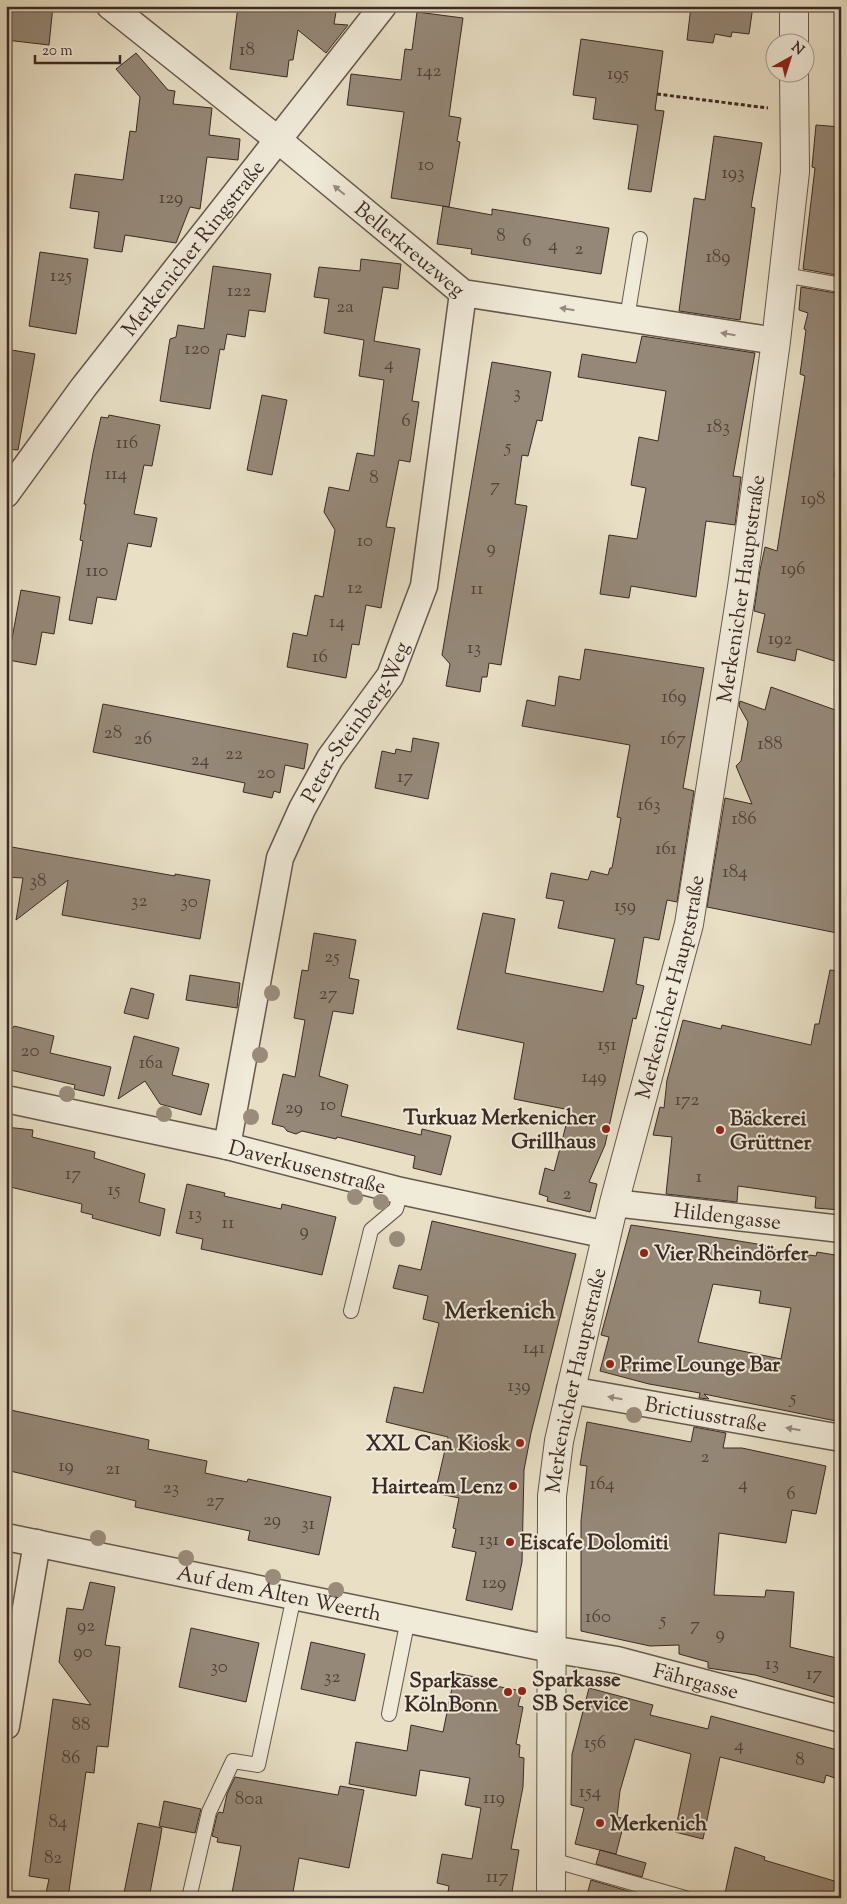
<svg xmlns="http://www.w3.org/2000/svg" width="847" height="1904" font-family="'Sorts Mill Goudy',serif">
<rect width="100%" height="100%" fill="#e8dfc5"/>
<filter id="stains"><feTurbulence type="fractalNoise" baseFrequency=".004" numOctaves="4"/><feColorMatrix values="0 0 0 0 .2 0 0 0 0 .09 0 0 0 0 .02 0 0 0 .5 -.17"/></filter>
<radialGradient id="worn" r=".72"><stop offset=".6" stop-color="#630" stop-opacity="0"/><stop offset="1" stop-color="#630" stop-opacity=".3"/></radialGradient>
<!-- building -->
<path fill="#958878" stroke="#3b2a24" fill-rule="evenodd" d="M6,6H53L49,45L6,40Z
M238,6H337L334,24L348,25L326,53L298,30L293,60H289L287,77L230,69Z
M691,6H753L749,34L732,32L731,37L715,34L713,43L687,40Z
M417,12L463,18L449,116L461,118L457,141L460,142L449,207L391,198L404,112L347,105L351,74L401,80L405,49L412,50Z
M581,39L663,51L655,110L664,111L651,192L628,189L638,125L593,119L596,98L573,95Z
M136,53L168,90L175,91L173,104L212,108L209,135L240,139L238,160L207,157L200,209L190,207L176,243L125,235L122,252L94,248L99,212L70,208L75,174L123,180L130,131L136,132L140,97L116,69Z
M816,125L841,127V276L803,269L815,168L812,167Z
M714,136L762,143L751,207L755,208L740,320L679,311L694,198L705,200Z
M443,206L492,215V209L609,228L601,274L471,254L472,249L437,244Z
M40,252L88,259L76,334L29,326Z
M361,259L401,264L398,289L383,287L374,341L420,349L412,401L419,402L410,462L399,460L386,527L395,528L381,608L366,605L359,645L352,644L346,678L287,667L293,633L307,636L315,595L323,597L335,530L324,512L329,487L349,491L357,453L374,456L384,380L359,376L364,340L324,333L329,299L314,297L319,267L360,271Z
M213,266L271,274L265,312L249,310L245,337L227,334L224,350L220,349L210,409L160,401L170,339L176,337L178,325L204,329Z
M801,287L841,294V360L837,384L841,386V434L834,477L841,480V663L797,649L795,661L757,652L765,614L754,611L760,570L765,547L777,551L805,376L800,374L806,330L804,329L808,313L799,310Z
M642,336L755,353L733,476L741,477L735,525L706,521L696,597L631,586L629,598L600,594L609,535L637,539L646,488L631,485L639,437L658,441L666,391L578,377L582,354L636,363Z
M6,349L35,354L18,450L6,449Z
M492,362L551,372L542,421L537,420L528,456L522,455L515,504L527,506L501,665L489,663L487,677H482L480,692L446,686L450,664L442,655Z
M262,395L287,400L272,475L247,470Z
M109,415L160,425L152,466L144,465L134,514L157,518L151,547L128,543L116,600L97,597L92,624L69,620L83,541L80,540L86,504H84L93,453L101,417L108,418Z
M21,590L60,597L54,634L42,632L36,665L8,660Z
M585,649L704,668L683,788L694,791L677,902L667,900L659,940L644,937L636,984L644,986L636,1019L633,1018L605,1145L589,1182L597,1184L590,1212L547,1201L548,1197L539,1194L545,1168L554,1171L570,1110L514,1099L524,1043L457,1029L483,913L515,919L505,973L603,992L615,939L558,928L564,901L546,898L551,873L588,880L591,871L608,875L610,868H612L621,818L617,817L630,745L522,726L527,700L555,706L559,676L580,680Z
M771,687L841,712V913L837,933L707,907L725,798L752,804L736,766L741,761L748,722L739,706L740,701L765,710Z
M103,704L308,744L304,769L285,765L280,793L274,791L272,798L243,792L245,783L93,752Z
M413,738L439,743L428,799L375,788L382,751L395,754L396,749L411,752Z
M6,846L175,876V874L210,880L200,939L62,915L68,880L16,920L23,878L6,877Z
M314,933L356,940L349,978L359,980L353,1014L333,1011L319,1076L348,1085L341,1116L421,1135L422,1129L451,1136L441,1175L413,1168L415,1156L337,1137L336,1139L302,1131L296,1134L287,1131L284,1127L272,1124L283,1074L295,1077L305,1020L294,1018L302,970L308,971Z
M830,970L841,971V1210L815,1208L816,1197L738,1186L737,1202L666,1194L672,1137L653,1135L660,1107L664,1108L667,1080L683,1020L721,1029L722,1025L811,1045L815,1024H819Z
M190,975L240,983L237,1008L186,1000Z
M131,988L154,994L148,1019L124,1013Z
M14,1026L54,1036L50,1053L111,1067L104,1096L74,1089L75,1085L6,1069V1027L13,1028Z
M134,1036L179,1048L172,1075L209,1084L201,1115L160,1104L145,1081L118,1099Z
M6,1127L33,1130L32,1137L95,1152L94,1158L145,1174L139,1202L165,1209L160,1236L92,1218L93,1215L81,1212L82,1204L6,1186Z
M187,1184L225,1193L224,1196L281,1209L282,1204L336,1217L322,1275L201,1249L203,1239L176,1233Z
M432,1221L576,1254L531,1433L524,1470L522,1562L512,1610L466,1600L476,1552L452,1547L456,1529L453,1528L459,1498L435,1493L448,1437L386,1422L394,1387L423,1393L439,1323L423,1319L428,1296L393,1288L399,1265L421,1270Z
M631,1225L733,1240L769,1246L768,1249L816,1256L817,1252L841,1256V1422L704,1394L709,1399L699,1398L700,1393L649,1384L600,1371L609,1337L601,1335ZM713,1284L761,1291L759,1303L791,1308L781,1359L698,1342Z
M6,1409L149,1440L148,1449L207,1461L205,1473L247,1482L248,1479L331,1497L319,1555L248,1540L250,1531L135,1507L136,1501L6,1470Z
M587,1422L691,1442L694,1427L726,1433L723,1448H742L826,1466L816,1514L792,1510L786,1543L719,1533L714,1595L765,1597L766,1590L794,1592L790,1647L841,1659V1699L755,1675L708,1668V1662L679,1654V1645L650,1646L581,1631V1521L587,1466L580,1465Z
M90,1582L115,1587L105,1645L120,1647L108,1747L97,1746L94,1773L86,1772L68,1898H45L49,1879L29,1876L53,1699L91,1705L59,1662L67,1608L83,1610Z
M191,1628L259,1643L246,1702L179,1687Z
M311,1642L365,1654L355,1701L301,1689Z
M455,1673L491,1680L490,1685L522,1691L518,1706L523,1707L516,1744L520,1745L519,1757L524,1758L523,1787L511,1849L519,1850L511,1898H447L449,1886L437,1883L442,1854L472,1859L481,1808L465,1805L470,1778L420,1770L416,1796L349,1784L356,1742L407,1751L411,1725L443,1732Z
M589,1688L653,1705L650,1715L708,1729L711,1716L841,1751V1780L826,1775L824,1783L720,1757L703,1839L675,1832L691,1754L635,1739L620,1791L617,1817L625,1819L616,1854L575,1844L584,1808L571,1805L572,1754Z
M235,1777L338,1795L340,1786L364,1790L349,1868L299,1858L292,1898H231L241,1846L217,1842L218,1838L212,1836L217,1815L219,1812L223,1813L227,1794Z
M164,1801L201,1809L195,1833L159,1826Z
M138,1823L162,1828L160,1840L149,1898H123Z
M735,1847L765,1857L764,1860L841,1883V1898H724Z
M600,1850L646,1863L642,1877L596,1864Z
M591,1880L638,1894L637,1898H586Z"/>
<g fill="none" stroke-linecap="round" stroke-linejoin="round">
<!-- service casing -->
<g stroke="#66574c" stroke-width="16">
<path id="service" d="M784,275L841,285
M627,318L640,239
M351,1311L371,1230L396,1209L401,1191
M389,1714L408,1619
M552,1860L685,1898
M189,1898L209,1812L233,1761L258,1765L294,1596"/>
</g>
<!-- minor casing -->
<g stroke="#66574c" stroke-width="29">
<g id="minor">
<path id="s1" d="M110,6L277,139L463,293L776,341"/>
<path id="s2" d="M6,494L83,388L383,6"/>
<path id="s3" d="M6,1099L227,1146L401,1191L607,1235"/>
<path id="s4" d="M227,1146L280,858L302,809L330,758L390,676L424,586L463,293"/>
<path id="s5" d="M614,1203L841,1229"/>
<path id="s6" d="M570,1390L841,1438"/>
<path id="s7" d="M6,1537L551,1649L617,1660L841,1719"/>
<path d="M6,1726L37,1543"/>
</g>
</g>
<!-- tertiary casing -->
<g stroke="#66574c" stroke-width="30">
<g id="tertiary">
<path d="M794,6V42"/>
<path id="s8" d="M551,1898L552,1496L559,1441L614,1203L689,924L742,587L776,341L795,172L794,72"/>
</g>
</g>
<!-- path -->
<path stroke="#3b2a24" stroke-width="3" stroke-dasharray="4 2.5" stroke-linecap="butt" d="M657,94L768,108"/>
<!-- service -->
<use href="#service" stroke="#f0ead9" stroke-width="14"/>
<!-- minor -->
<use href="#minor" stroke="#f0ead9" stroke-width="26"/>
<!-- tertiary -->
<use href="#tertiary" stroke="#f0ead9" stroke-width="28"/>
</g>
<!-- trees -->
<g fill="#998c7b">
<circle cx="272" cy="993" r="8"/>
<circle cx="260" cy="1055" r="8"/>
<circle cx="67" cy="1094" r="8"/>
<circle cx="164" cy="1114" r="8"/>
<circle cx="251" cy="1117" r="8"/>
<circle cx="355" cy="1197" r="8"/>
<circle cx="381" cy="1202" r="8"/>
<circle cx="397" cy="1239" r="8"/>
<circle cx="634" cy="1415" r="8"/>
<circle cx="98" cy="1538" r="8"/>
<circle cx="186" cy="1558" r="8"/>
<circle cx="273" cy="1577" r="8"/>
<circle cx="336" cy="1590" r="8"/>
</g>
<!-- one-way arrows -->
<defs><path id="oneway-solid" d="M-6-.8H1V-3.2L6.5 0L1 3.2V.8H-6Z" transform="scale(1.25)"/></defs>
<g fill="#968a7e">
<use href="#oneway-solid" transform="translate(339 190) rotate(-140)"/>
<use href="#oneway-solid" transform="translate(567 309) rotate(-171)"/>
<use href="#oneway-solid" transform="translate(728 334) rotate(-171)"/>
<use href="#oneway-solid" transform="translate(615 1398) rotate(-170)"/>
<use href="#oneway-solid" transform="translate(793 1429) rotate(-170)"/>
</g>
<!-- markers -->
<g fill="#8f2418" stroke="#f0ead9" stroke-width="2">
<circle cx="606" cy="1129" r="5"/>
<circle cx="720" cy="1130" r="5"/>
<circle cx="644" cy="1253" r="5"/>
<circle cx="610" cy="1364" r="5"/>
<circle cx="520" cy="1443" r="5"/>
<circle cx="513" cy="1486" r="5"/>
<circle cx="510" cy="1542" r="5"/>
<circle cx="522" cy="1691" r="5"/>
<circle cx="508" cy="1692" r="5"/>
<circle cx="600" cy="1823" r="5"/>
</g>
<g text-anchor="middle" stroke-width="4" stroke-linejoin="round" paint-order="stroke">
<!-- number labels -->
<g font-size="19" fill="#524239">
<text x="247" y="55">18</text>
<text x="429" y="76">142</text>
<text x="618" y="79">195</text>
<text x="426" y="170">10</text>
<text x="733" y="178">193</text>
<text x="171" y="203">129</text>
<text x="501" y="241">8</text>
<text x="527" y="246">6</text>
<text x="553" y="250">4</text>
<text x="579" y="254">2</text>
<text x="718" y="262">189</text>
<text x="61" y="281">125</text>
<text x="239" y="296">122</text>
<text x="345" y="312">2a</text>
<text x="197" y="354">120</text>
<text x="389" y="369">4</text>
<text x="517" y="398">3</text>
<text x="406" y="426">6</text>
<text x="718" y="432">183</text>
<text x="127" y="448">116</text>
<text x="508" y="452">5</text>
<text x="116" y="479">114</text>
<text x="374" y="483">8</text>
<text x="495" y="491">7</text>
<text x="813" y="504">198</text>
<text x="365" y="546">10</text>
<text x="491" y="553">9</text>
<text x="793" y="574">196</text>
<text x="97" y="576">110</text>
<text x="355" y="593">12</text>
<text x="477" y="594">11</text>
<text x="337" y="627">14</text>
<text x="780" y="644">192</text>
<text x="474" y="653">13</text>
<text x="320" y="662">16</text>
<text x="674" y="702">169</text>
<text x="113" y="738">28</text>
<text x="143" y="744">26</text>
<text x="673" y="744">167</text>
<text x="770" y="749">188</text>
<text x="234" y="759">22</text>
<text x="200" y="765">24</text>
<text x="266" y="778">20</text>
<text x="405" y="782">17</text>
<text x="649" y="810">163</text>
<text x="744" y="824">186</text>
<text x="666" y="854">161</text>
<text x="735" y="877">184</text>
<text x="38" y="886">38</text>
<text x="139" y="906">32</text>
<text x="189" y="907">30</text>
<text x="625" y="911">159</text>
<text x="332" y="962">25</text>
<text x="328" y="999">27</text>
<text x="607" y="1050">151</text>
<text x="30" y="1056">20</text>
<text x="151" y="1068">16a</text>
<text x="594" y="1082">149</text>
<text x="687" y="1105">172</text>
<text x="328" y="1110">10</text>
<text x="294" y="1113">29</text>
<text x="73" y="1179">17</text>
<text x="699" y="1182">1</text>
<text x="114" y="1195">15</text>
<text x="567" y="1199">2</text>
<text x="195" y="1219">13</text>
<text x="228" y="1228">11</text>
<text x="304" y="1236">9</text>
<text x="534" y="1353">141</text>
<text x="519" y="1391">139</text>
<text x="793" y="1403">5</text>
<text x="705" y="1462">2</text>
<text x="66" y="1471">19</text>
<text x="113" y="1474">21</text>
<text x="602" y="1489">164</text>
<text x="743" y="1489">4</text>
<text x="171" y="1493">23</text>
<text x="791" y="1499">6</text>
<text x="215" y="1506">27</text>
<text x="272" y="1525">29</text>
<text x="308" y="1529">31</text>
<text x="489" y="1545">131</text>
<text x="494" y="1588">129</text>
<text x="598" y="1622">160</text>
<text x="663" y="1625">5</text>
<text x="695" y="1630">7</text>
<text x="86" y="1631">92</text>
<text x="720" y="1639">9</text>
<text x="83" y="1657">90</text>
<text x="772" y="1669">13</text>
<text x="219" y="1672">30</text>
<text x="814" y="1679">17</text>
<text x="332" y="1682">32</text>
<text x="81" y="1730">88</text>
<text x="595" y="1748">156</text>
<text x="739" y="1750">4</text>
<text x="71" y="1763">86</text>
<text x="800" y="1765">8</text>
<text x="590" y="1797">154</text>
<text x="494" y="1803">119</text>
<text x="249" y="1804">80a</text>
<text x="58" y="1827">84</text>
<text x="53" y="1863">82</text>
<text x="497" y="1882">117</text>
</g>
<!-- street labels -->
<g font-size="21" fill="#3b2a24" stroke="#f0ead9">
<text dy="7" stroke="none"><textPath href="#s1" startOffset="386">Bellerkreuzweg</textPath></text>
<text dy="7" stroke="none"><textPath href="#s2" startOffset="309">Merkenicher Ringstraße</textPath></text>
<text dy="7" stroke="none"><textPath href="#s8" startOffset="1330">Merkenicher Hauptstraße</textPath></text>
<text dy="7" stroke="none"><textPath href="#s4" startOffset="449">Peter-Steinberg-Weg</textPath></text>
<text dy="7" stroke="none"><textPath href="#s8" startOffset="925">Merkenicher Hauptstraße</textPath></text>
<text dy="7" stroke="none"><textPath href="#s3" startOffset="309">Daverkusenstraße</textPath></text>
<text dy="7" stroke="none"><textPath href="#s5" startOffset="114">Hildengasse</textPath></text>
<text dy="7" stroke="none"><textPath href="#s8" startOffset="520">Merkenicher Hauptstraße</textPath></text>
<text dy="7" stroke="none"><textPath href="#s6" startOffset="138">Brictiusstraße</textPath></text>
<text dy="7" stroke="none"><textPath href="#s7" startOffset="279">Auf dem Alten Weerth</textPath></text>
<text dy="7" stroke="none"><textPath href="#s7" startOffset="705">Fährgasse</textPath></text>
</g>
<!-- poi labels -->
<g font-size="21" font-weight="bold" fill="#3b2a24" stroke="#f0ead9" text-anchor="start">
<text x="596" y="1124" text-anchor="end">Turkuaz Merkenicher<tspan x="596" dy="24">Grillhaus</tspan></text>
<text x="730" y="1125">Bäckerei<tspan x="730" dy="24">Grüttner</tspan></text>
<text x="654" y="1260">Vier Rheindörfer</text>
<text x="620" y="1371">Prime Lounge Bar</text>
<text x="510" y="1450" text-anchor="end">XXL Can Kiosk</text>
<text x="503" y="1493" text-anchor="end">Hairteam Lenz</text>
<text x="520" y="1549">Eiscafe Dolomiti</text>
<text x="532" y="1686">Sparkasse<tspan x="532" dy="24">SB Service</tspan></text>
<text x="498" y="1687" text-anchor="end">Sparkasse<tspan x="498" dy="24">KölnBonn</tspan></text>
<text x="610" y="1830">Merkenich</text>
</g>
<!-- quarter labels -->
<g font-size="24" font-weight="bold" fill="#3b2a24" stroke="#f0ead9">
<text x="500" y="1318">Merkenich</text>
</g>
</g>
<!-- margin -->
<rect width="847" height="1904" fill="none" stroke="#e8dfc5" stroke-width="25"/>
<rect x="8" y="8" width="832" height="1889" fill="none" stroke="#3b2a24" stroke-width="2.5"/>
<rect x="12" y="12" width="822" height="1879" fill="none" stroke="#3b2a24"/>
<!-- north arrow -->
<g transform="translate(790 58) rotate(39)"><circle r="24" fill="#f0ead9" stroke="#a89d91"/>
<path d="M0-4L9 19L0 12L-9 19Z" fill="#8f2418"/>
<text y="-8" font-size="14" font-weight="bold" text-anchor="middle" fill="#3b2a24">N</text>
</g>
<!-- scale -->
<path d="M35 55v8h85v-8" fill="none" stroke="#3b2a24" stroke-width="2.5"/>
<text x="42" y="55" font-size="15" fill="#3b2a24" stroke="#f0ead9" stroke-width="4" paint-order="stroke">20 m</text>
<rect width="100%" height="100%" filter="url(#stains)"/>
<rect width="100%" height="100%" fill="url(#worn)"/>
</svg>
